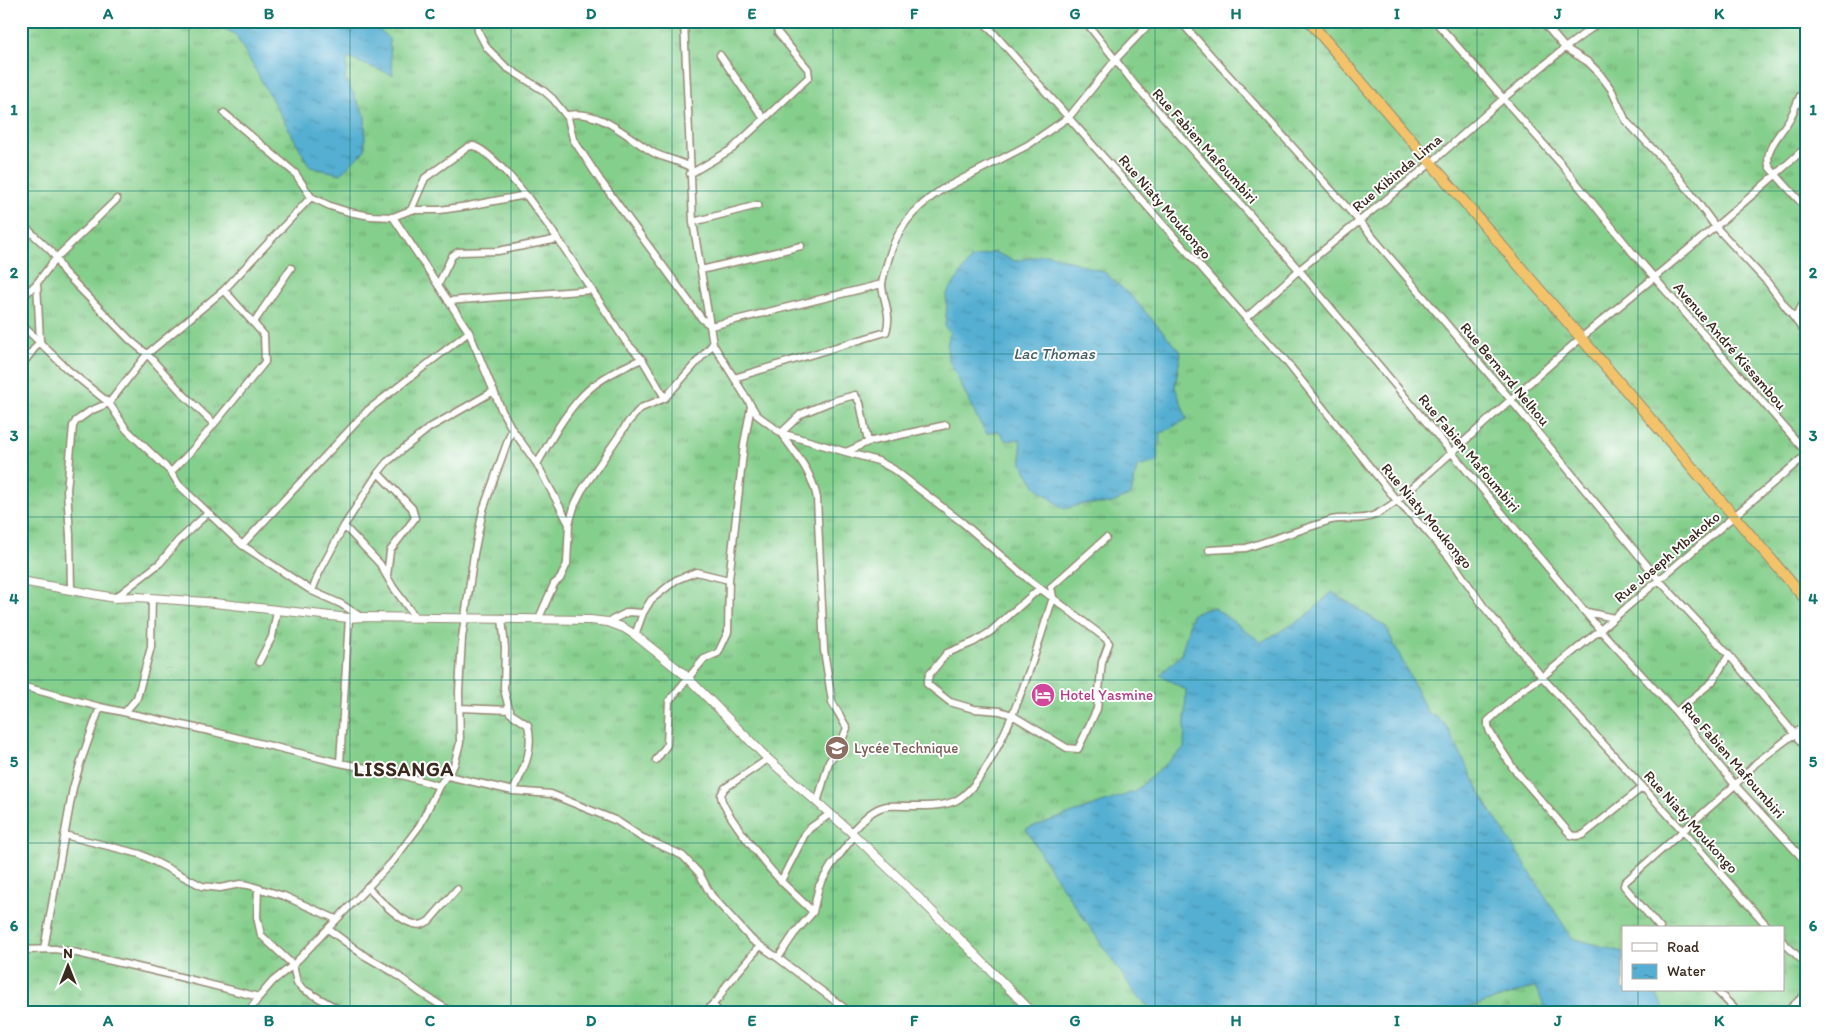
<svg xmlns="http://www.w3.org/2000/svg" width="1827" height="1034" font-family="Itim,sans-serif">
<defs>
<pattern id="grass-tufts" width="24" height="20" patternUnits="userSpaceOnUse" patternTransform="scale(1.25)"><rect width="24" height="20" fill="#85cf8c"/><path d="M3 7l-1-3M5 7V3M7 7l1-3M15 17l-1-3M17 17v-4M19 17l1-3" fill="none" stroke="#6ea872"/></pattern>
<pattern id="water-ripples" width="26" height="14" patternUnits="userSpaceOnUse" patternTransform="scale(1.25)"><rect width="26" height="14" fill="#54afd2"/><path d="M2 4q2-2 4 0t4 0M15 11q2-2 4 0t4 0" fill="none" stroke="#478faa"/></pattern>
</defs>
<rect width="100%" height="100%" fill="#fff"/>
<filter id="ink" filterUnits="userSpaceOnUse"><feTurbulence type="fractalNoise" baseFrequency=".02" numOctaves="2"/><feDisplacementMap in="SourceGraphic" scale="10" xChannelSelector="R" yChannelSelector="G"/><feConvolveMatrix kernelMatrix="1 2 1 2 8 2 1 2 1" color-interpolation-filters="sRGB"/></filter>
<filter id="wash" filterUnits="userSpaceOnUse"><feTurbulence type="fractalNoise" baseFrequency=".0096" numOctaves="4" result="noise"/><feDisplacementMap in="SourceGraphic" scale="20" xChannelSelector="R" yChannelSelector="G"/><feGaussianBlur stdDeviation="1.12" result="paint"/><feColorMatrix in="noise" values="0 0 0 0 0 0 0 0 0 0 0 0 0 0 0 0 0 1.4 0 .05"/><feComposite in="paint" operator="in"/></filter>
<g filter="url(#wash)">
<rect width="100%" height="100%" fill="#efe5c8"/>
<!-- grass -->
<path fill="url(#grass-tufts)" stroke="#607c55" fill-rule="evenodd" d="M21,21H1806V1013H21ZM1623,928H1783V990H1623Z"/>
<!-- water -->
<path fill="url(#water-ripples)" stroke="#486c78" d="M215,21H371L389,39L393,75L348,58L345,78L365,116V150L341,174L310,167L235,34L216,25Z
M994,252L1015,261L1048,254L1104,272L1133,298L1181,352L1175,387L1187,419L1160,434L1157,462L1137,467L1131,495L1110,504H1083L1064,509L1036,487L1022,464L1020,439L1006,441L998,430L987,434L977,418L948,358L947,346L950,333L945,326L947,307L946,295L971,259Z
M1332,592L1386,627L1427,712L1444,722L1487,805L1572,938L1623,952V990H1654L1666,1013H1548L1535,987L1452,1013H1154L1134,992L1048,866L1026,829L1134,792L1184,748L1186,690L1160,675L1181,655L1192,614L1213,607L1261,642L1304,618Z"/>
</g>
<g filter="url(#ink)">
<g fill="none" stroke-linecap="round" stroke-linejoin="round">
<!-- minor casing -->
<g stroke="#958873" stroke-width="9">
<path id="minor" d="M477,21L478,31L487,48L506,67L544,91L553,99L568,118L573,139L600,180L702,319L711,326L882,284
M983,21L1246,318L1285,360L1397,501L1424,528L1449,557L1484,607L1542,677L1683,831L1769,928
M1085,21L1136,86L1299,270L1600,630L1676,712L1735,785L1806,862
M1180,21L1359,221L1511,400L1659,580L1729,655L1806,748
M1435,21L1562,165L1632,252L1806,452
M1542,21L1565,48L1588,62L1599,73L1611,89L1626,121L1675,172L1715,226L1768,283L1806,334
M21,24L23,21
M720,55L764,119
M1800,96C1797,103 1794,111 1790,118C1782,133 1762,150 1770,168L1806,208
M224,113L295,173L311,197L330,206L349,212L371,216L393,217L411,210H440L468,206L526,195L558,239L626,342L642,359L665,398
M568,118V115C601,109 628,138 654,153C666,159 678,160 690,167
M690,174L732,149L809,77L808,69L778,33L776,21
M411,210L425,178L468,147C471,146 473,145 476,147C491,153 515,182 526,195
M393,217L469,332L502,411L512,429L537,464L569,524
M693,222L758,205
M21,223L52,252L63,271L131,341L147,354L184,395L213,423
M701,270L801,246
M438,285L452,256L458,252L498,251L558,239
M21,299L37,283L56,258L117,199
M448,301L592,290
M1246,318L1299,270L1431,163L1504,98L1565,48L1601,21
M1795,319L1806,298
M254,322L291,268
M21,324L67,369L109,403L126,429L171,472L179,485L242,545L312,591L341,604L361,617
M713,344L757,415L781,433L801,414L830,402L855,395L860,403L868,442
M21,366L40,341L37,283
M734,378L886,332C892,316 884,302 882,286C882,279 885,271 887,264C896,229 912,210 941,190L1028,145L1069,117L1116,59L1152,21
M781,433C797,456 811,470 817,498L824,650L832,702L847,728L840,745L829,762L817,803
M781,433L846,452L868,442L946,425
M846,452L878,461L893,469L963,523L1028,579L1105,638L1109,643L1102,662L1097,709L1078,749L1067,748L1012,715L1000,711L974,709L950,702L927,684L929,675L947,653L974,642L990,632L1040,588
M537,464C550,441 564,415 582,396C598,379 621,368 642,359
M171,472L196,446L265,362L264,335L224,290
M378,473L412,508L415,518L390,551L387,576
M344,526L380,564L393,587L415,617
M242,545L368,410L469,332
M1209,550L1246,548L1331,520C1344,517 1360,521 1372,516C1381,513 1389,506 1397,501C1459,447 1519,391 1581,338C1656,275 1734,214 1806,147
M71,589L70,535L67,490L73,426L76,421L90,411L109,403L147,354L224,290L311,197
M312,591L319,573L344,526L378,473L387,462L429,428L494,391
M115,598L160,563L178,541L208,513
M1587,612L1614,618
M502,618L505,648L504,689L510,713L528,725C534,751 524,768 513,791
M539,618L554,584L560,579L567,564L569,524L575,504L582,490L629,421L641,408L665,398L713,344L693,222L684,21
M608,622L628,612L643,613
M635,635L643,613L651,600L676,580L696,572L729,580
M259,662L272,637L277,611
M21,686L100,707L214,732L340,763L402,775L439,786
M460,708L510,710
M125,712L137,698L151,647L152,598
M1676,712L1712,682L1729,655
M768,759L725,788C724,790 722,792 721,795C719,808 771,871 782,882C792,892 803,902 813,912
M656,760L667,745L669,701L704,659L718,653L728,632L729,580L744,444L751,406
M340,763L349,618
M448,776L513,791L551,794L617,821L641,837L675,852L683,856L699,873L711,895L752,940L778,958
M1643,787L1583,835L1576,836L1571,835L1513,768L1490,732L1488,726V721L1522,690L1542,677L1600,630L1806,455
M851,832C862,821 871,809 887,806C906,805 937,809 955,801C998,780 1039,644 1053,597L1051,587L1106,538
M64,835L140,854L202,886L220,888L240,884L248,885L284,896L336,919
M781,881L805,834L810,828L830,814
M367,887C378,898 399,921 414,924C420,926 424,924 429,921L457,889
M258,888L257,917L261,935L293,965L297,983L303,989L345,1013
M1660,928L1624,886L1625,882L1735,785L1756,763L1806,725
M328,929L365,956L393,972L421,993L453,1013
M1783,942L1806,964
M44,949L73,788L81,761L100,707
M21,950L55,949L73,952L176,976L259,997
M1716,990L1739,1013
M713,1005L720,1013
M248,1013L259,997L273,981L293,965L393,861L420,825L439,786L454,765L460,743L459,692L462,638L474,554L483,510L512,429
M704,1013L719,998L726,986L759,947
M851,1013L778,958L794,934L813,912L819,886L831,866L854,836
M1785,1013L1806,994"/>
</g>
<!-- tertiary casing -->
<g stroke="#958873" stroke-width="10">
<path id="tertiary" d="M21,581L115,598L137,597L205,602L349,618L361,617L590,620L608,622L624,628L635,635L684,674L768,759L851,832L912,891L1033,1013"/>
</g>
<!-- trunk casing -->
<g stroke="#958873" stroke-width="12">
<path id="trunk" d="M1309,21L1806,600"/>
</g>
<!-- minor -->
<use href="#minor" stroke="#fff" stroke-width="6"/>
<!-- tertiary -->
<use href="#tertiary" stroke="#fff" stroke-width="8"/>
<!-- trunk -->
<use href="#trunk" stroke="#f2c36a" stroke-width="10"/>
</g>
</g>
<!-- grid -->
<path fill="none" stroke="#0f766e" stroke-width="1" stroke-opacity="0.55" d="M189,21V1013M350,21V1013M511,21V1013M672,21V1013M833,21V1013M994,21V1013M1155,21V1013M1316,21V1013M1477,21V1013M1638,21V928M21,191H1806M21,354H1806M21,517H1806M21,680H1806M21,843H1806M1638,990V1013"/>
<!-- icons -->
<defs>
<g id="hotel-disc" transform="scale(1.25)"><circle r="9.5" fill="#d1479c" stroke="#fff"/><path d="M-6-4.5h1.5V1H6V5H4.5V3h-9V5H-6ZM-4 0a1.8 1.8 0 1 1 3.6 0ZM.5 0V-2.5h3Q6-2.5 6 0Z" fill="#fff"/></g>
<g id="school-disc" transform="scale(1.25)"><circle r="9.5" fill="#8d6e63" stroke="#fff"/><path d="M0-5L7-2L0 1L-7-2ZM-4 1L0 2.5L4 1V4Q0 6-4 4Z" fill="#fff"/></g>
</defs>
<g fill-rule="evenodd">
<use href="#hotel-disc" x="1043" y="695"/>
<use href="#school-disc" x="837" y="748"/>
</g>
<g text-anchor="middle" stroke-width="4" stroke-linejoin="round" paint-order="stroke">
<!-- street labels -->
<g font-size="15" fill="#3b2a1e" stroke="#fff">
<text transform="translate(1205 146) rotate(48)" y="5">Rue Fabien Mafoumbiri</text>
<text transform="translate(1397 173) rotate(-40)" y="5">Rue Kibinda Lima</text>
<text transform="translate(1165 207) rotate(49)" y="5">Rue Niaty Moukongo</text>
<text transform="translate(1730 346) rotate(49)" y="5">Avenue André Kissambou</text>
<text transform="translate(1505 374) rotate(50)" y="5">Rue Bernard Nelhou</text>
<text transform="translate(1469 453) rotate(50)" y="5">Rue Fabien Mafoumbiri</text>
<text transform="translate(1427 516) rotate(50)" y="5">Rue Niaty Moukongo</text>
<text transform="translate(1667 557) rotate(-40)" y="5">Rue Joseph Mbakoko</text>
<text transform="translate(1733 760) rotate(49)" y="5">Rue Fabien Mafoumbiri</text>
<text transform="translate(1691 822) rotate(48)" y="5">Rue Niaty Moukongo</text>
</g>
<!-- hotel labels -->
<g font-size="15" fill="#b23c85" stroke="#fff" text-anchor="start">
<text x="1060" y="700">Hotel Yasmine</text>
</g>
<!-- education labels -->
<g font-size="15" fill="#785e54" stroke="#fff" text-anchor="start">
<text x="854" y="753">Lycée Technique</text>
</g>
<!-- water labels -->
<g font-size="16" font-style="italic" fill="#455f66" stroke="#fff">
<text x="1054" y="359">Lac Thomas</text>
</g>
<!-- district labels -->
<g font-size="20" font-weight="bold" letter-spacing="1" fill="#3b2a1e" stroke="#fff">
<text x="404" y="776">LISSANGA</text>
</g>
</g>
<!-- margin -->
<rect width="1827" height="1034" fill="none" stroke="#fff" stroke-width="55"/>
<!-- legend -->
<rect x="1622" y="926" width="162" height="65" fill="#ffffff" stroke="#b1aaa5"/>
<rect x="1632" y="943" width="25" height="8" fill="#ffffff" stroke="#b1aaa5"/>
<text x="1667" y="952" font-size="15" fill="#3b2a1e">Road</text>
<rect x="1632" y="964" width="25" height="15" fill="url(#water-ripples)" stroke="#b1aaa5"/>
<text x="1667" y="976" font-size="15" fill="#3b2a1e">Water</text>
<!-- north arrow -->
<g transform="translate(68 966)" stroke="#ffffff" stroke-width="4" paint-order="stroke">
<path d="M0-4L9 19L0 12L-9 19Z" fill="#3b2a1e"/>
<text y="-8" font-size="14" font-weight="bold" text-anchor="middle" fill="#3b2a1e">N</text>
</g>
<rect x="28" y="28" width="1772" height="978" fill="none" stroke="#0f766e" stroke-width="2"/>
<g font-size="16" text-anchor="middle" font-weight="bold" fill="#0f766e">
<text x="108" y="19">A</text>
<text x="269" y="19">B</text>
<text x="430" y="19">C</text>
<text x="591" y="19">D</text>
<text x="752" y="19">E</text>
<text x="914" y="19">F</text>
<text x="1075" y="19">G</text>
<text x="1236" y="19">H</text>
<text x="1397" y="19">I</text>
<text x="1558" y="19">J</text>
<text x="1719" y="19">K</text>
<text x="14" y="115">1</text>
<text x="1813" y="115">1</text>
<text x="14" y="278">2</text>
<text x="1813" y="278">2</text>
<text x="14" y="441">3</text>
<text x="1813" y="441">3</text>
<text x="14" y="604">4</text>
<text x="1813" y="604">4</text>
<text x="14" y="767">5</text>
<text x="1813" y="767">5</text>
<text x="14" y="931">6</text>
<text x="1813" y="931">6</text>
<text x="108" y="1026">A</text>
<text x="269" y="1026">B</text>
<text x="430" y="1026">C</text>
<text x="591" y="1026">D</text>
<text x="752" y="1026">E</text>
<text x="914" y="1026">F</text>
<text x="1075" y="1026">G</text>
<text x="1236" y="1026">H</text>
<text x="1397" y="1026">I</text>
<text x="1558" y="1026">J</text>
<text x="1719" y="1026">K</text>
</g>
</svg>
